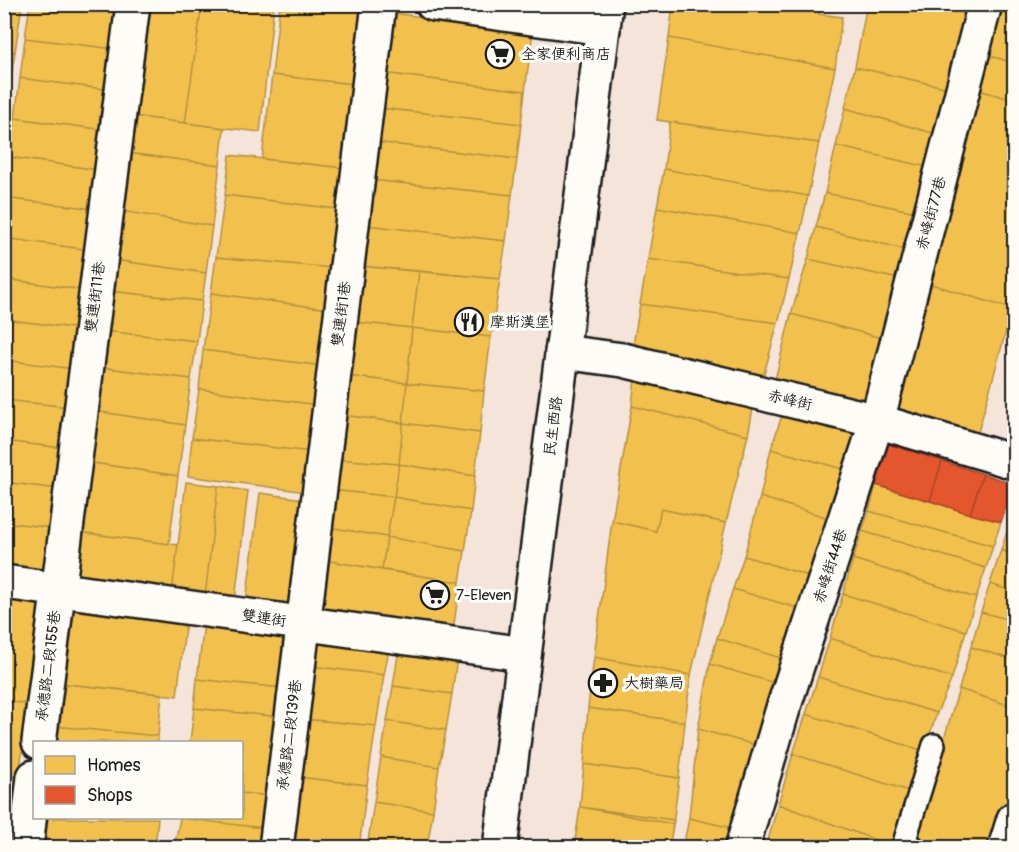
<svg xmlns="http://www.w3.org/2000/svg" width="1019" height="852" font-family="Pangolin,'LXGW WenKai TC',sans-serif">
<rect width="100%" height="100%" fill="#f4e4d9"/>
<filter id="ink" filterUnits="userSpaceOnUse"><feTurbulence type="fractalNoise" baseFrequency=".0167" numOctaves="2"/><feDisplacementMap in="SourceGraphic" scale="12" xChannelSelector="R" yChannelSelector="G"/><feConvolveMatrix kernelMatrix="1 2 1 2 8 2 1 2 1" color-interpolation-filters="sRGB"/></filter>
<g filter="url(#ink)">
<!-- homes -->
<path fill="#f2c14e" stroke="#b2903f" stroke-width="1.5" d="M4,4H22L15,52L4,51Z
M30,4H121L115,49L25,38Z
M147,4H202L185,123L132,116Z
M202,4H274L260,132L185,123Z
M280,4H326L363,9L353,84L272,75Z
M673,4H820L819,14L842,17L835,68L669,38Z
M867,4H969L949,88L855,67Z
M995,4H1014V63L977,52Z
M392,13L533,31L525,91L383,73Z
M25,38L115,49L111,90L20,78Z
M669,38L835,68L819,143L657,120Z
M4,51L15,52L5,118H4Z
M977,52L1014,63V100L968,87Z
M855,67L949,88L936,134L845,108Z
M383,73L525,91L521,124L380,108Z
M272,75L353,84L344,168L262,159Z
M20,78L111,90L105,130L15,118Z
M968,87L1014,100V299L1012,309L921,281Z
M380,108L521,124L517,159L375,142Z
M845,108L936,134L928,167L836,146Z
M132,116L224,128L220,165L128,153Z
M15,118L105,130L98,170L9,157Z
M670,122L819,143L808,196L664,169Z
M375,142L517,159L512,195L371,180Z
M836,146L928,167L916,212L825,193Z
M128,153L220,165L212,226L121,211Z
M230,155L344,168L337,209L225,195Z
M9,157L98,170L95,209L4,198Z
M664,169L808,196L800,233L657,207Z
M371,180L512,195L506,241L366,225Z
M825,193L916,212L907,250L816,227Z
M225,195L337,209L332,268L216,257Z
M4,198L95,209L90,250L4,238Z
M657,207L800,233L789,279L648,259Z
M121,211L212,226L206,273L114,260Z
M366,225L506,241L500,279L359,266Z
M816,227L907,250L899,279L808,259Z
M4,238L90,250L84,290L4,279Z
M216,257L332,268L328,309L211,293Z
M648,259L789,279L778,323L640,304Z
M808,259L899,279L886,339L791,314Z
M114,260L206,273L202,301L109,291Z
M359,266L419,271L412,328L353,322Z
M419,271L500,279L491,337L412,328Z
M4,279L84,290L80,329L4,319Z
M921,281L1012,309L977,436L889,410Z
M109,291L202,301L197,341L104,331Z
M211,293L328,309L322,366L203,350Z
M640,304L778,323L762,381L632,351Z
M791,314L886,339L867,406L774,384Z
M4,319L80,329L74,369L4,360Z
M353,322L412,328L407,383L347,376Z
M412,328L491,337L484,391L407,383Z
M104,331L197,341L191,379L100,367Z
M203,350L322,366L318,405L199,389Z
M4,360L74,369L69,407L4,400Z
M100,367L191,379L185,425L95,411Z
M347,376L407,383L403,423L342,415Z
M635,378L754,403L748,435L632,406Z
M407,383L484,391L480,433L403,423Z
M199,389L318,405L311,452L192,438Z
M4,400L69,407L63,448L4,441Z
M632,406L748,435L726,523L661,509L656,531L612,521Z
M95,411L185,425L178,476L87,462Z
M783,412L859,430L847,470L771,449Z
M342,415L403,423L399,464L336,459Z
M403,423L480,433L475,476L399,464Z
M1014,423V448L1008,446Z
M192,438L311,452L306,492L188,476Z
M4,441L63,448L57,489L4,482Z
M771,449L847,470L832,519L760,497Z
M336,459L399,464L394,497L332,490Z
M87,462L178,476L169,544L78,532Z
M399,464L475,476L471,511L394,497Z
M4,482L57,489L52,528L4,522Z
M186,482L218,486L205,597L172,592Z
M876,485L1001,522L993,546L869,511Z
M218,486L248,491L235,600L205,597Z
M332,490L394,497L387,537L328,527Z
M260,493L303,499L290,607L246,602Z
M394,497L471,511L465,551L387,537Z
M760,497L832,519L812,577L744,556Z
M661,509L726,523L691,675L594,657L612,521L656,531Z
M869,511L993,546L986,568L862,531Z
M4,522L52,528L46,573L4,568Z
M1009,526L1014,527V555L1001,550Z
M328,527L387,537L382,570L323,560Z
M862,531L986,568L976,598L853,559Z
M78,532L178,545L172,592L71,580Z
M387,537L465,551L460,582L382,570Z
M1001,550L1014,555V592L990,584Z
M744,556L812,577L801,609L733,589Z
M853,559L976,598L966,631L843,594Z
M323,560L460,582L453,631L318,612Z
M990,584L1014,592V621L981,612Z
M733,589L801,609L787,660L717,638Z
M843,594L966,631L952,678L830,638Z
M4,596L42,600L28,704L4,701Z
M69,604L186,619L177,696L58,683Z
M981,612L1014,621V660L971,647Z
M204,624L291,633L283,688L197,679Z
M717,638L787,660L778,684L710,664Z
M830,638L952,678L937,713L818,677Z
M315,639L389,649L384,675L311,666Z
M971,647L1014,660V707L959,689Z
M399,649L457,658L452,694L393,686Z
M594,657L691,675L685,722L588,708Z
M710,664L778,684L759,746L698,729Z
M311,666L384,675L376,726L303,719Z
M818,677L937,713L924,751L806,714Z
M197,679L283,688L280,717L194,708Z
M58,683L162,694L158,736L53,726Z
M393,686L452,694L446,730L387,721Z
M959,689L1014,707V792L996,848H938L914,839Z
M4,701L28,704L19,777L4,775Z
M194,708L280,717L269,796L242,793V742H190Z
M588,708L685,722L679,778L584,764Z
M806,714L924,751L912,792L793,754Z
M303,719L376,726L367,785L297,777Z
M387,721L446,730L439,767L381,757Z
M53,726L158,736V742H51Z
M698,729L759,746L736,829L689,818Z
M793,754L912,792L895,847L778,804Z
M381,757L439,767L433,811L374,802Z
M584,764L679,778L673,824L580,807Z
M4,775L19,777L14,820L4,819Z
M297,777L367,785L359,848H288Z
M242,793L269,796L264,828L180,818H242Z
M374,802L433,811L427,848H367Z
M778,804L895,847V848H766Z
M580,807L674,820L669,848H574Z
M41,818H158L155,848H106L38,838Z
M180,818L264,828L262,848H174Z
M689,818L736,829L731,848H683Z
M4,819L14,820L11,848H4Z
M38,838L106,848H37Z"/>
<!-- shops -->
<path fill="#e4572e" stroke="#a84529" stroke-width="1.5" d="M888,444L942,461L930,501L876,485Z
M942,461L983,474L970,514L930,501Z
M983,474L1014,484L1001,522L970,514Z"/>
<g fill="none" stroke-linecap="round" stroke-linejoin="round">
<!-- service casing -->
<g stroke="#1c1c1c" stroke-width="26">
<path id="service" d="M915,848L904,843L934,745"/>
</g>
<!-- minor casing -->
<g stroke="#1c1c1c" stroke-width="38">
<path id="minor" d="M433,4L603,28
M562,352L623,360L877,421L1014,462
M4,582L524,654
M39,742L133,4
M26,848L34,777
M276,848L379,4
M742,848L782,712L877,421L985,4
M1005,848L1014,819"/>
</g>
<!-- tertiary casing -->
<g stroke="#1c1c1c" stroke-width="38">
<path id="tertiary" d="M500,848L606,4"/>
</g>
<!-- service -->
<use href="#service" stroke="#fdfcf7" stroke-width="21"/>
<!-- minor -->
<use href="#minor" stroke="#fdfcf7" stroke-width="33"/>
<!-- tertiary -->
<use href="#tertiary" stroke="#fdfcf7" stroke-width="33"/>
</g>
</g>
<!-- icons -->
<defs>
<g id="supermarket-ring" transform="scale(1.5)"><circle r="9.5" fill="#fdfcf7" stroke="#1c1c1c" stroke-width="1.5"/><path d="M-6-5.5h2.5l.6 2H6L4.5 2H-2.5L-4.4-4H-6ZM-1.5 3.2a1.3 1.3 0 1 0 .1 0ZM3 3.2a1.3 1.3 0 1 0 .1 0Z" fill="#1c1c1c"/></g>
<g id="restaurant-ring" transform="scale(1.5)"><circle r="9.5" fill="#fdfcf7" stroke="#1c1c1c" stroke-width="1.5"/><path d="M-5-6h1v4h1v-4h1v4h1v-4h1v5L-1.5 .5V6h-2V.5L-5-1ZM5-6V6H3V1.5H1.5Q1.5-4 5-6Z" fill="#1c1c1c"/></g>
<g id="pharmacy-ring" transform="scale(1.5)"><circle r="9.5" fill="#fdfcf7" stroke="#1c1c1c" stroke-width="1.5"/><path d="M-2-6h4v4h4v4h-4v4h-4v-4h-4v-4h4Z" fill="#1c1c1c"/></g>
</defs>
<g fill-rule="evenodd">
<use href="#supermarket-ring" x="500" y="54"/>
<use href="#restaurant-ring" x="469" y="322"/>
<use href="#supermarket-ring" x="435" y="595"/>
<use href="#pharmacy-ring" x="603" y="683"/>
</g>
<g text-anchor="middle" stroke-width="6" stroke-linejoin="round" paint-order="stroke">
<!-- poi labels -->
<g font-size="15" fill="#1c1c1c" stroke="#fdfcf7" text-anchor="start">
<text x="521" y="59">全家便利商店</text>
<text x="490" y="327">摩斯漢堡</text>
<text x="456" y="600">7-Eleven</text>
<text x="624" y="688">大樹藥局</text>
</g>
<!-- street labels -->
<g font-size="15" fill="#1c1c1c" stroke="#fdfcf7">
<text transform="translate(931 213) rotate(-75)" y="5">赤峰街77巷</text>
<text transform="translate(95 297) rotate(-83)" y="5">雙連街11巷</text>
<text transform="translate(341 314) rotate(-83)" y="5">雙連街1巷</text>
<text transform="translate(790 400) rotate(13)" y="5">赤峰街</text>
<text transform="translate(553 426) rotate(-83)" y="5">民生西路</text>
<text transform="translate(830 566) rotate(-72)" y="5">赤峰街44巷</text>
<text transform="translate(264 618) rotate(8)" y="5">雙連街</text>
<text transform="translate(48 666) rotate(-83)" y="5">承德路二段155巷</text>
<text transform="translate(289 735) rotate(-83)" y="5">承德路二段139巷</text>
</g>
</g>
<!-- margin -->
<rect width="1019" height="852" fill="none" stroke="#fdfcf7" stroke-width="24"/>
<rect x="12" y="12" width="995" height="828" fill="none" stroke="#1c1c1c" stroke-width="2" filter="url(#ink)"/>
<!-- legend -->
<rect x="33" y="741" width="210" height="78" fill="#fdfcf7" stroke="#a3a29f" stroke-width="1.5"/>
<rect x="45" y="756" width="30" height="18" fill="#f2c14e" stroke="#a3a29f" stroke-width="1.5"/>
<text x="87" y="771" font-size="18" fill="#1c1c1c">Homes</text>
<rect x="45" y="786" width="30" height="18" fill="#e4572e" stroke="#a3a29f" stroke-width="1.5"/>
<text x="87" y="801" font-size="18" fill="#1c1c1c">Shops</text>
</svg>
